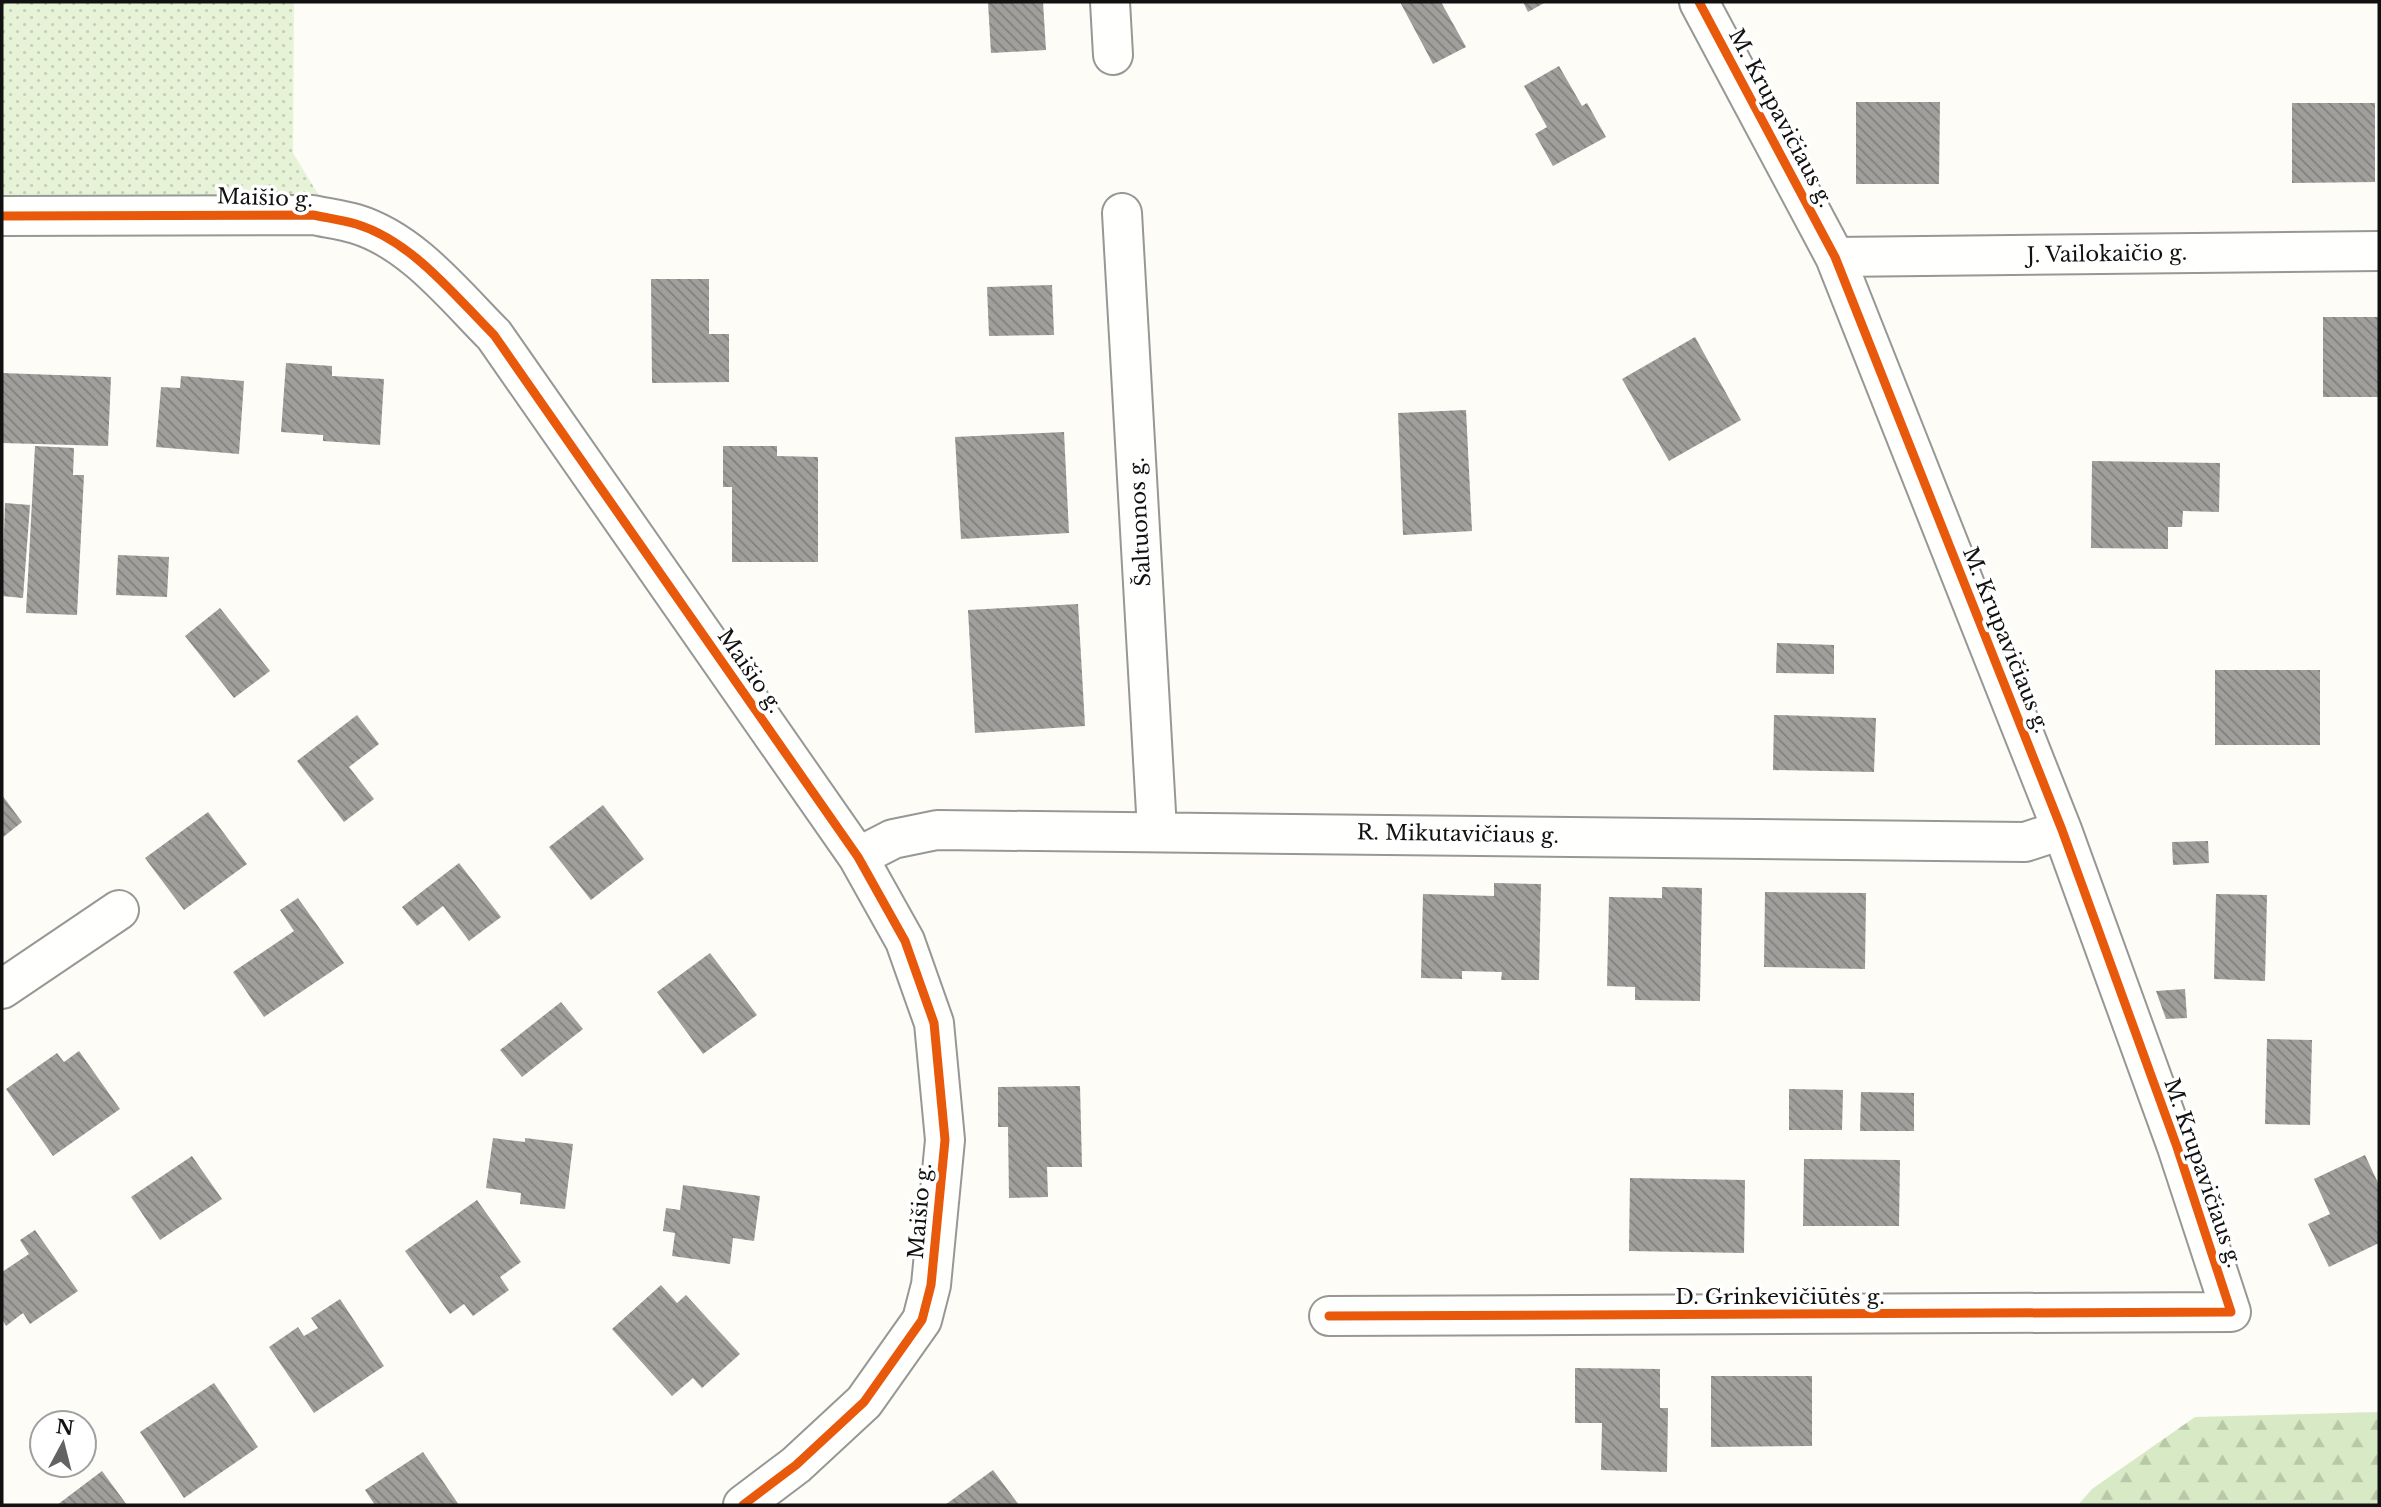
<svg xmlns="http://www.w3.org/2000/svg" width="2381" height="1507" font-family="'Libre Baskerville',serif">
<defs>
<pattern id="grass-dots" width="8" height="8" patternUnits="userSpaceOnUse" patternTransform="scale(1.75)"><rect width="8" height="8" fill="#e7f3d7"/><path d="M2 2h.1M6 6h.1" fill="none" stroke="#c5cfb8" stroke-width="1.8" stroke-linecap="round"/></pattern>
<pattern id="forest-firs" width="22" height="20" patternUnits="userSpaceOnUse" patternTransform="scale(1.75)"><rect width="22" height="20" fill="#d8eac5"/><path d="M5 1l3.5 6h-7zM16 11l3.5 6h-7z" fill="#b8c8a8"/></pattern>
<pattern id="building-back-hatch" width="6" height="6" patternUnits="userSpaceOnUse" patternTransform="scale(1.75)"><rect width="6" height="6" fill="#a19f9c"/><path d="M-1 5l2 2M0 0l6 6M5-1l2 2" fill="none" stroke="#82807e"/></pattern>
</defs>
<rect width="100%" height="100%" fill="#fdfcf7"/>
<!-- grass -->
<path fill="url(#grass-dots)" d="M2,2H294L293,153L318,194L2,198Z"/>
<!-- forest -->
<path fill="url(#forest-firs)" d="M2379,1412V1505H2078L2092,1489L2195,1417Z"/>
<!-- building -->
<path fill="url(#building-back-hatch)" d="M988,2H1043L1046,50L991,53Z
M1400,2H1441L1466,47L1433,64Z
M1523,2H1546L1528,12Z
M1559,66L1582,106L1587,103L1606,137L1553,166L1535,134L1547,127L1524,86Z
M1856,102H1940L1939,184H1856Z
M2292,103H2375V182L2292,183Z
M651,279H709V334H729V382L652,383Z
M1052,285L1054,335L989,336L987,287Z
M2323,317H2379V397H2323Z
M1695,337L1741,420L1669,461L1622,379Z
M286,363L332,366V376L384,379L380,445L323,441V435L281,432Z
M2,373L111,377L108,446L2,443Z
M181,376L244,381L239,454L156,447L161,387L180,388Z
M1466,410L1472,531L1403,535L1398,413Z
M1064,432L1069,533L961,539L955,437Z
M35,446L74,448L73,475H84L77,615L26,613Z
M723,446H777V456L818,457V562H732V487H723Z
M2092,461L2220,463L2219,512L2183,511L2182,527H2168V549L2091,548Z
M5,503L30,505L23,598L2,596Z
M118,555L169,557L167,597L116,595Z
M1078,604L1085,726L975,733L968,610Z
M220,608L270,671L234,698L185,636Z
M1777,643L1834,645V674L1776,673Z
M2215,670H2320V745H2215Z
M357,715L379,744L349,767L374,799L344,822L297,761Z
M1774,715L1876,718L1874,772L1773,770Z
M2,795L22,822L2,838Z
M603,805L644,859L591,900L549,847Z
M208,812L247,864L184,910L145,858Z
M2208,841L2209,863L2173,865L2172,842Z
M459,863L501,917L469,941L443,906L417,926L402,907Z
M1494,883L1541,884L1539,980H1501L1502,972L1462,971V979L1421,978L1423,894L1494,896Z
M1662,887L1702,888L1700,1001L1635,1000V987L1607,986L1609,897L1662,898Z
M1765,892L1866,893L1865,969L1764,967Z
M2216,894L2267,895L2265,981L2214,979Z
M298,898L344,963L264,1017L233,972L294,931L280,910Z
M710,953L757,1015L703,1054L657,992Z
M2185,989L2187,1018L2166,1019L2156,991Z
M561,1002L583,1029L522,1077L500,1050Z
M2267,1039L2312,1040L2310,1125L2265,1124Z
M79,1051L120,1109L53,1156L6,1089L57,1053L64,1062Z
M1080,1086L1082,1167H1047L1048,1197L1009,1198L1008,1127H998V1087Z
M1789,1089L1843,1090L1842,1130H1789Z
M1861,1092L1914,1093V1131H1860Z
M493,1138L525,1142V1138L573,1144L565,1209L520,1204L521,1193L486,1188Z
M2365,1155L2379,1185V1243L2329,1267L2308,1224L2330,1214L2314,1179Z
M192,1156L222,1199L160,1240L131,1197Z
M1804,1159L1900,1160L1899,1226H1803Z
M1630,1178L1745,1180L1744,1253L1629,1251Z
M683,1185L760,1196L754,1241L733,1238L730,1264L672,1256L675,1233L663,1231L666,1208L680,1210Z
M477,1200L521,1262L500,1277L509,1290L473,1316L464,1304L450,1314L405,1251Z
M35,1230L78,1291L30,1324L23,1313L6,1326L2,1319V1272L29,1254L20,1240Z
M661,1285L677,1303L686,1295L740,1354L702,1388L693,1378L672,1396L612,1329Z
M340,1299L384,1366L314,1413L269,1347L298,1327L304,1336L318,1328L311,1318Z
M1575,1368L1660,1369V1408H1668L1667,1472L1601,1470L1602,1423H1575Z
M1711,1376H1812V1446L1711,1447Z
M214,1383L258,1447L184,1498L140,1432Z
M423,1452L459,1505H375L365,1490Z
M993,1470L1019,1505H945Z
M102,1471L127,1505H57Z"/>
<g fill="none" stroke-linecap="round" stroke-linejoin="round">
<!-- street casing -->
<g stroke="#979795" stroke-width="42">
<path id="street" d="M1110,2L1113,55
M1122,213L1157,830
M2,216L313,215C327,218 342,220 356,224C412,241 454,295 494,335L858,857L905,941L934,1023L945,1140L931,1285L922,1320L864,1402L796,1465L743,1505
M1835,257L2379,251
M858,857L893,839L937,830L2025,842L2062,830
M2,989L119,910
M1329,1316L2231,1312L2177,1147L2062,830L1835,257L1699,2"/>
</g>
<!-- street -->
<use href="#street" stroke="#fffffe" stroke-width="38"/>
<!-- cycleway casing -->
<g stroke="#fff" stroke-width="13">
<path id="cycleway" d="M2,216L313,215C327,218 342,220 356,224C412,241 454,295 494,335L858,857L905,941L934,1023L945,1140L931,1285L922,1320L864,1402L796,1465L743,1505
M1329,1316L2231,1312L2177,1147L2062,830L1835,257L1699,2"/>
</g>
<!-- cycleway -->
<use href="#cycleway" stroke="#e8590c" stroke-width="9"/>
</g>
<g text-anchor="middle" stroke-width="7" stroke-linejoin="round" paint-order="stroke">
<!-- street labels -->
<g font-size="21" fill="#111" stroke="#fff">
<text transform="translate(1781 118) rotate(62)" y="7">M. Krupavičiaus g.</text>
<text transform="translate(265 198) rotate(2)" y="7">Maišio g.</text>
<text transform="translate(2107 254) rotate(-1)" y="7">J. Vailokaičio g.</text>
<text transform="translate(1140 522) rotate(-93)" y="7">Šaltuonos g.</text>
<text transform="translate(2006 640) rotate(68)" y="7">M. Krupavičiaus g.</text>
<text transform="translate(750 671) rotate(55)" y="7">Maišio g.</text>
<text transform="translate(1458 834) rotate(1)" y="7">R. Mikutavičiaus g.</text>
<text transform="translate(2203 1173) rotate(71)" y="7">M. Krupavičiaus g.</text>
<text transform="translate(920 1211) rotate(-85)" y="7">Maišio g.</text>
<text x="1780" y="1304">D. Grinkevičiūtės g.</text>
</g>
</g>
<!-- border -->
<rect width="2381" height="1507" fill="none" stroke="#111111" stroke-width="7"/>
<!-- north arrow -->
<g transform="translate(63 1444) rotate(7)"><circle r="33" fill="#ffffff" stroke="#a0a0a0" stroke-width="2"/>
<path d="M0-5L12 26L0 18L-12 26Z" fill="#646362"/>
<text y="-10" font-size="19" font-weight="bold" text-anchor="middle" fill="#111111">N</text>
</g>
</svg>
